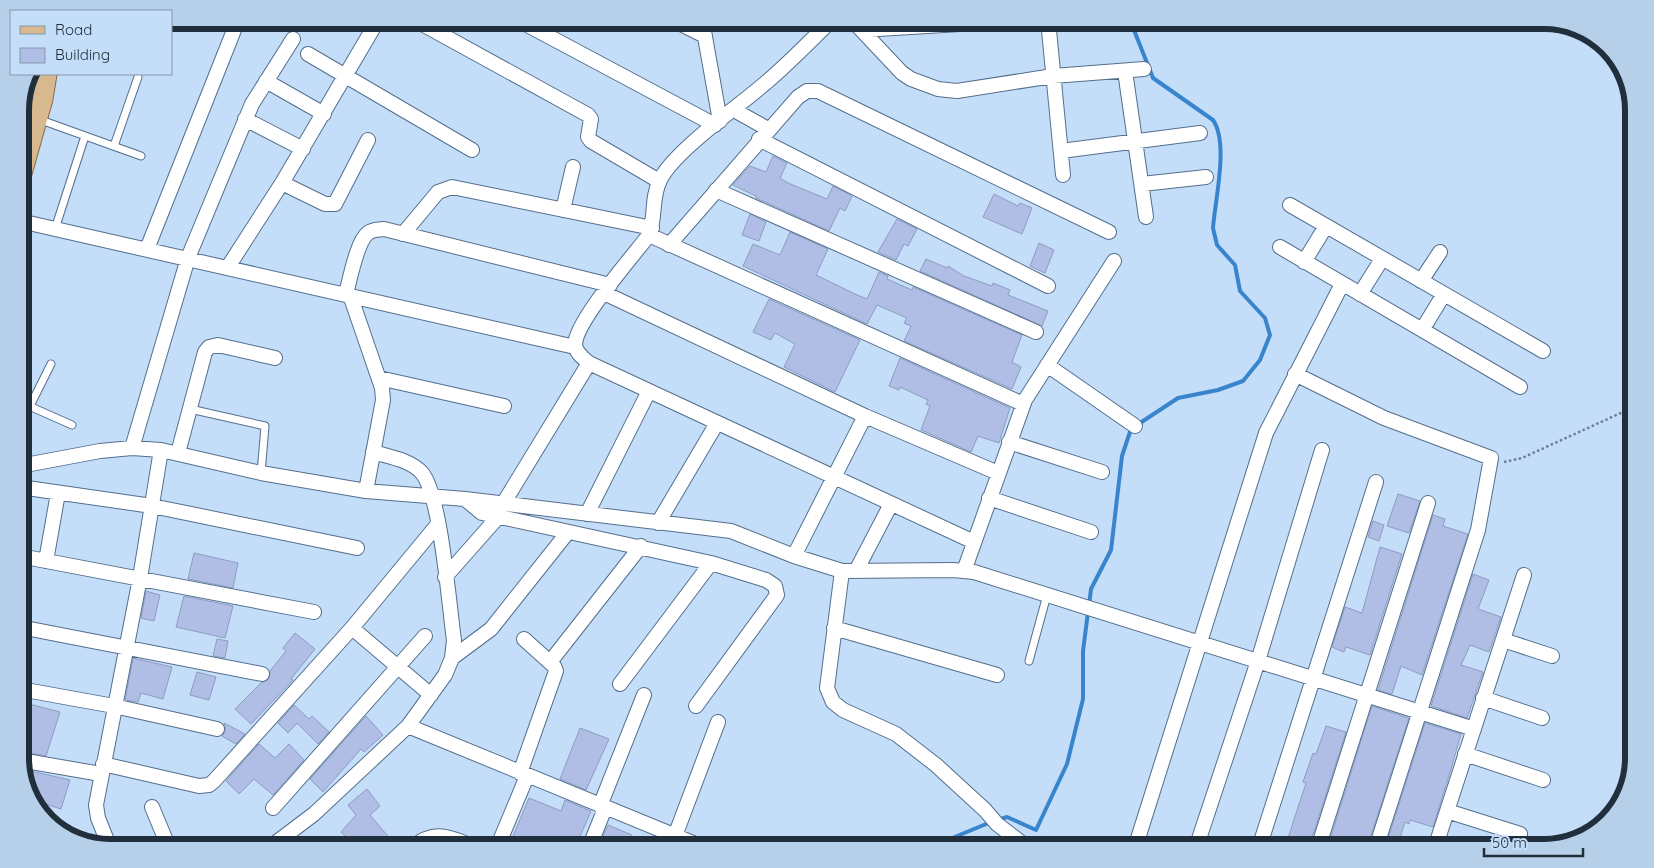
<svg xmlns="http://www.w3.org/2000/svg" width="1654" height="868" font-family="Quicksand,sans-serif">
<rect width="100%" height="100%" fill="#c4def9"/>
<g fill="none" stroke-linecap="round" stroke-linejoin="round">
<!-- stream -->
<path stroke="#3885ce" stroke-width="4" d="M1089,605L1091,589L1111,550L1122,456L1131,429L1178,398L1218,390L1243,381L1260,360L1270,335L1265,318L1240,291L1235,265L1217,245L1213,228C1215,200 1229,143 1213,120L1153,78L1130,20
M998,820L1007,817L1036,830L1067,764L1083,699V651L1088,612
M928,848L991,822"/>
</g>
<!-- building -->
<path fill="#b0bde5" stroke="#8e9bc1" d="M773,156L787,163L780,178L788,183L827,199L833,186L852,196L845,211L840,208L829,231L756,198V196L733,185L750,166L766,172Z
M994,194L1018,206L1020,203L1032,208L1022,234L983,217Z
M750,214L766,222L759,241L742,235Z
M897,219L917,229L908,246L904,244L896,260L878,252Z
M790,232L828,249L816,275L855,294L867,299L879,272L888,276L887,279L912,290L913,287L1022,335L1012,362L1021,367L1012,389L904,341L911,326L904,323L907,318L877,305L867,324L743,266L753,244L780,255Z
M1039,243L1054,250L1045,273L1030,266Z
M926,259L947,268L948,266L964,276L992,286L993,283L1010,290L1008,295L1048,311L1042,326L920,271Z
M769,299L860,340L835,392L784,367L795,344L775,333L771,340L753,332Z
M900,358L1010,408L999,443L978,436L971,452L921,430L930,406L926,404L928,400L900,387L899,390L889,386Z
M1398,494L1420,501L1409,533L1387,526Z
M1433,515L1445,519L1443,526L1468,534L1422,675L1401,666L1392,694L1378,690Z
M1373,521L1384,525L1379,541L1368,537Z
M1380,547L1402,554L1370,655L1346,647L1344,652L1332,647L1345,607L1362,613Z
M194,553L238,563L233,588L188,579Z
M1473,574L1489,580L1478,609L1501,617L1489,652L1470,645L1461,665L1483,672L1467,718L1431,706Z
M146,591L160,595L154,621L141,618Z
M184,596L233,606L225,638L176,627Z
M295,633L315,649L291,679L293,680L251,724L235,709L261,683L269,679L270,671L286,651L283,648Z
M217,639L228,641L225,658L213,656Z
M133,658L172,667L163,699L141,693L138,702L125,700Z
M197,672L216,677L209,700L190,695Z
M29,704L60,712L46,756L20,751V731Z
M294,705L309,719L312,716L329,732L318,744L297,723L288,733L278,723Z
M1372,706L1409,718L1367,848H1346L1348,842L1331,836Z
M366,716L383,735L364,752L361,749L323,792L310,779Z
M224,723L245,734L236,744L222,736L226,730Z
M1425,723L1461,734L1451,769L1433,827L1410,820L1409,824L1405,822L1397,848H1385Z
M1326,726L1346,732L1315,829L1307,848H1300L1286,844L1306,783L1303,782L1313,753L1316,754Z
M580,728L609,739L586,790L560,779Z
M259,744L275,758L289,744L304,760L273,795L254,779L239,794L226,781Z
M22,769L70,780L61,809L32,800Z
M367,789L380,806L370,815L398,848H336L346,837L341,832L356,815L348,805Z
M529,798L561,811L565,800L591,811L575,848H508Z
M608,825L632,835L627,848H598Z"/>
<g fill="none" stroke-linecap="round" stroke-linejoin="round">
<!-- lane casing -->
<g stroke="#536f8d" stroke-width="9">
<path id="lane" d="M38,119L141,156
M114,146L138,77
M55,229L85,136
M20,345L23,340
M20,402L72,425
M30,406L51,364
M190,409L265,426L261,473
M1029,661L1047,595"/>
</g>
<!-- street casing -->
<g stroke="#536f8d" stroke-width="16">
<path id="street" d="M415,20L588,115L591,119L588,137L591,141L659,181
M518,20L715,125
M673,20L705,36
M702,20L720,121
M832,20C811,40 791,61 769,80C742,104 674,151 660,180C651,198 656,217 649,235C633,256 575,322 575,345C576,353 583,358 589,363L974,542
M852,20L902,73L911,79L938,89L957,91L1053,76L1144,69
M1048,20L1063,175
M862,30L1025,20
M308,54L472,150
M1125,71L1146,217
M266,81L324,114
M734,110L768,129
M245,119L303,149
M759,139L1048,286
M1061,151L1200,133
M282,183L325,204H335L368,140
M1142,184L1206,177
M716,190L1036,332
M1290,205L1543,351
M563,210L573,167
M20,221L575,347
M403,234L438,192L452,187L652,228
M649,235L1023,404
M669,245L798,97L807,91H818L1109,232
M1280,247L1520,387
M147,249L238,20
M1304,262L1326,226
M228,267L282,183L378,20
M1421,281L1440,252
M604,293L865,416L998,473
M346,294C350,279 357,241 368,233C373,229 378,230 384,229L610,285
M1360,294L1382,259
M350,295L382,388L383,400L366,491
M1422,330L1444,294
M1047,365L1135,426
M1295,374L1384,418L1491,458L1478,530L1376,848
M379,378L504,406
M1009,442L1102,472
M132,448L188,258L252,104L293,39
M178,453L205,352L209,347L218,345L275,358
M20,466L100,451L132,448L161,450L261,473L366,491L465,499L731,531L794,556L842,571L953,570L974,572L1474,729
M20,487L152,506L357,548
M989,498L1091,532
M465,499L482,513L711,563L766,580L775,586L777,595L696,706
M503,504L589,363
M587,514L649,391
M658,523L717,423
M20,556L314,612
M794,556L865,416
M46,561L58,493
M842,571L827,688L833,702L843,710L896,734L936,765L985,810L997,824L1028,848
M856,571L891,504
M964,571L1025,400L1114,261
M445,577L498,517
M20,627L262,674
M352,628L431,695
M834,628L997,675
M1503,640L1552,656
M452,658L491,629L568,532
M550,662L641,546
M620,684L711,563
M20,689L114,706L217,729
M1483,698L1542,718
M408,726L705,848
M1465,754L1543,780
M20,760L101,774
M103,764L199,786L209,785L214,781L352,628L438,524
M520,773L556,671L554,666L524,639
M600,806L644,695
M152,807L169,848
M273,808L425,636
M1447,811L1520,834
M675,836L718,722
M110,848L98,818L96,805L140,578L161,450
M269,848L314,814L408,726L445,675L452,658L454,640C449,606 441,496 422,473C411,460 389,457 373,452
M412,848C436,827 452,839 478,848
M497,848L527,776
M589,848L605,808
M1135,848L1266,433L1342,284
M1196,848L1258,661L1322,450
M1259,848L1376,482
M1318,848L1428,503
M1435,848L1524,575"/>
</g>
<!-- primary casing -->
<g stroke="#876842" stroke-width="23">
<path id="primary" d="M20,177L42,99L46,74"/>
</g>
<!-- path -->
<path stroke="#6d8093" stroke-width="2.5" stroke-dasharray="2.5 2.5" stroke-linecap="butt" d="M1504,462L1522,458L1634,407"/>
<!-- lane -->
<use href="#lane" stroke="#fff" stroke-width="7"/>
<!-- street -->
<use href="#street" stroke="#fff" stroke-width="14"/>
<!-- primary -->
<use href="#primary" stroke="#d8b88f" stroke-width="21"/>
</g>
<!-- crop -->
<path d="M0 0H1654V868H0ZM110 29H1544A81 81 0 0 1 1625 110V758A81 81 0 0 1 1544 839H110A81 81 0 0 1 29 758V110A81 81 0 0 1 110 29Z" fill="#b7d0ea" fill-rule="evenodd"/>
<path fill="none" stroke="#212e3b" stroke-width="6" d="M110 29H1544A81 81 0 0 1 1625 110V758A81 81 0 0 1 1544 839H110A81 81 0 0 1 29 758V110A81 81 0 0 1 110 29Z"/>
<!-- legend -->
<rect x="10" y="10" width="162" height="65" fill="#c4def9" stroke="#8398ad"/>
<rect x="20" y="26" width="25" height="8" fill="#d8b88f" stroke="#8398ad"/>
<text x="55" y="35" font-size="15" fill="#212e3b">Road</text>
<rect x="20" y="48" width="25" height="15" fill="#b0bde5" stroke="#8398ad"/>
<text x="55" y="60" font-size="15" fill="#212e3b">Building</text>
<!-- scale -->
<path d="M1484 848v8h99v-8" fill="none" stroke="#212e3b" stroke-width="2.5"/>
<text x="1492" y="848" font-size="15" fill="#212e3b" stroke="#c4def9" stroke-width="4" paint-order="stroke">50 m</text>
</svg>
